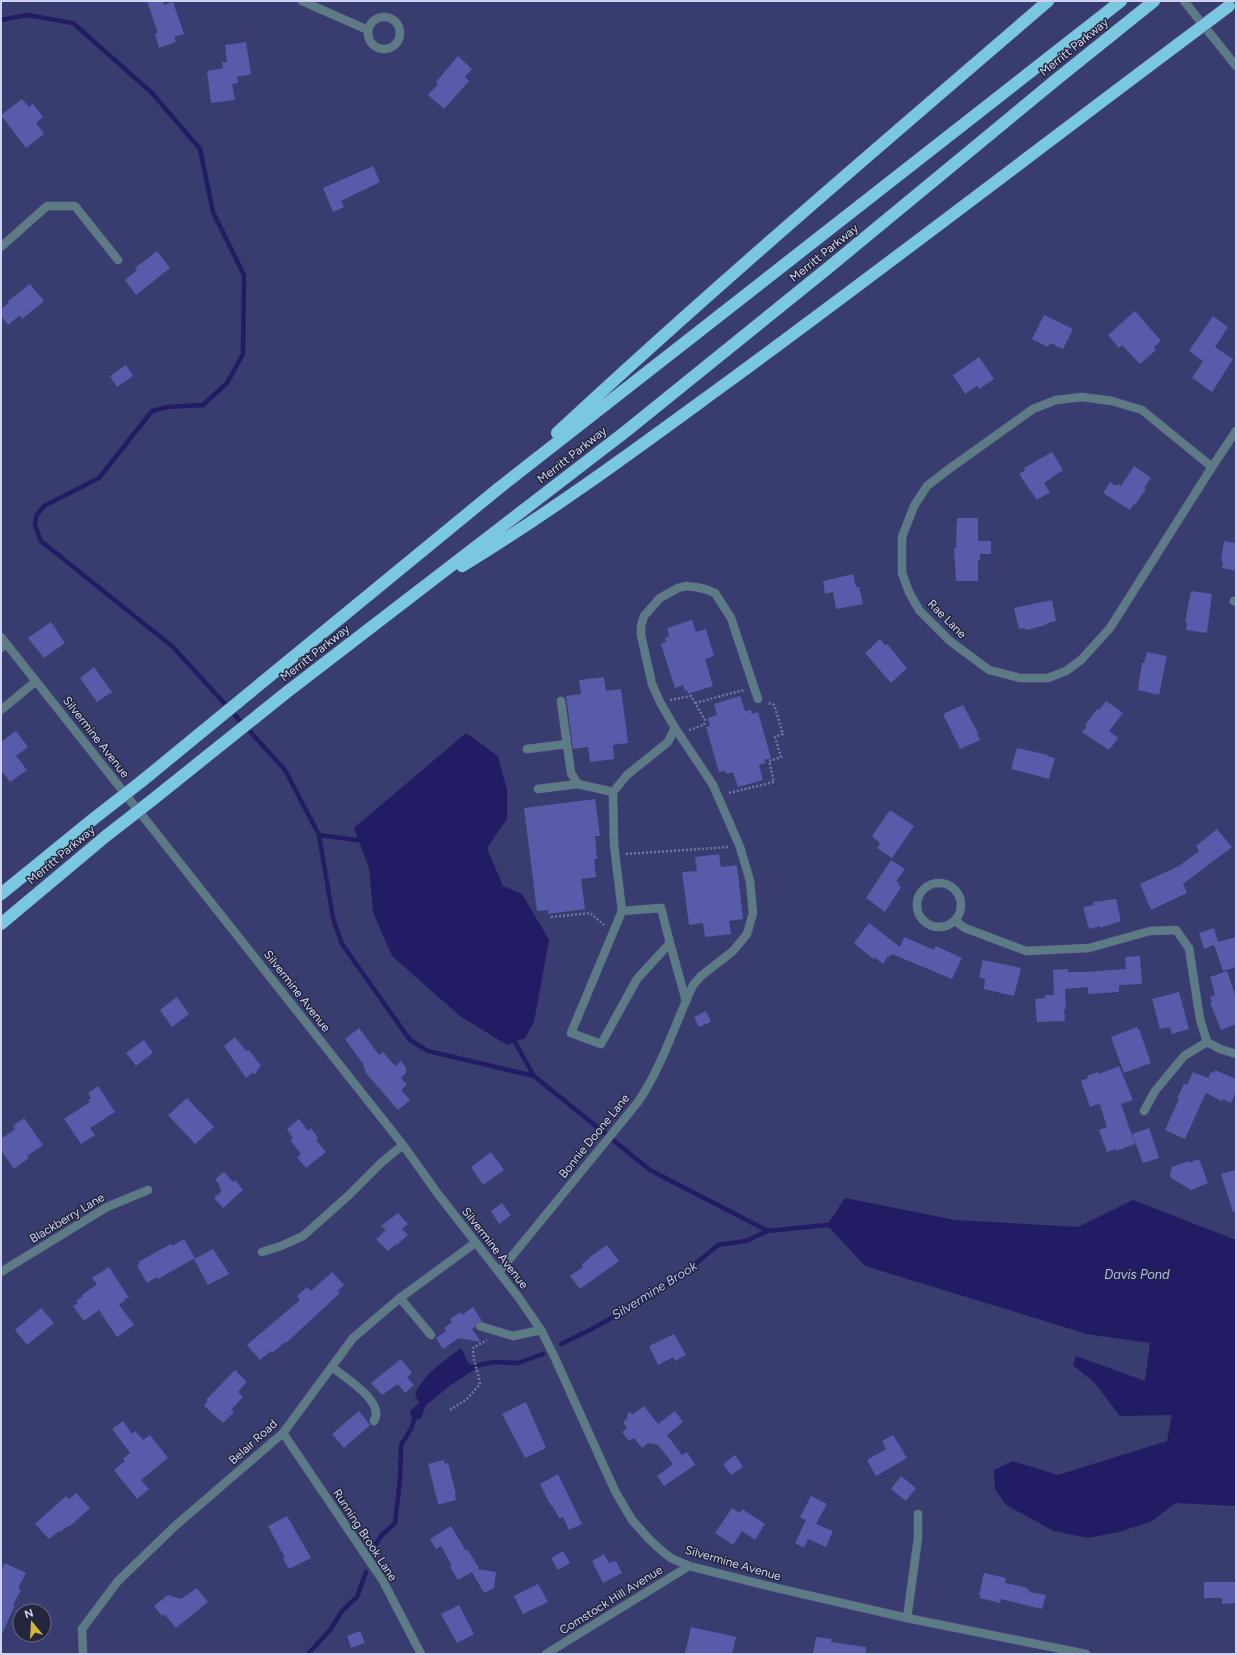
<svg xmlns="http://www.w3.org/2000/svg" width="1237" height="1655" font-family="Figtree,sans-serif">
<rect width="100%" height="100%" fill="#393c6e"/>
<!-- water -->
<path fill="#211c64" d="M466,733L498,756L507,790V819L487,848L503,886L522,894L549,940L534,1022L525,1038L507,1045L460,1016L392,956L373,912L369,868L354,828Z
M845,1198L955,1220L1078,1227L1133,1200L1236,1240V1506L1175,1503L1152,1521L1119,1532L1088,1538L1054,1531L1006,1505L995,1489L994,1470L1013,1461L1058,1475L1167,1441L1172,1415L1120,1416L1094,1382L1073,1365L1076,1356L1145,1381L1150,1343L1087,1334L865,1266L827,1225Z
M461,1348L468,1362L475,1369L451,1385L426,1405L422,1416L420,1419H414L411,1416L410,1411L419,1403L415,1395C423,1374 444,1361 461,1348Z"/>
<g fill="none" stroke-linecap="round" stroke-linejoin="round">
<!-- stream -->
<path stroke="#211c64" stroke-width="4.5" d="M1,20L27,15L73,23L152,93L200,149L213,212L244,275L243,354L227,383L203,405L167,407L152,411L99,478L44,506L36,516L35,525L41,541L173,647L285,770L319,835L333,918L342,944L410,1040L428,1051L534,1076L650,1170L768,1231L827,1225L832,1226
M319,835L364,841
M512,1037L534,1076
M561,1344L590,1330L636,1304L687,1271L718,1245L746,1241L768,1231
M466,1368L494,1362L518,1363L543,1354
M376,1544L381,1536L395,1523L400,1480L401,1445L411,1429L416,1414
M308,1654L330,1630L342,1611L357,1597L366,1572"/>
</g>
<!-- building -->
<path fill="#575ba9" d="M147,1H163L164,5L173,2L184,34L174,37L176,42L159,48L155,34L158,33Z
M246,42L251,74L237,77L238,83L232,84L235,100L211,103L207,71L223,68L222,62H227L225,45Z
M458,56L472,69L465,77L469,81L444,109L428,95L438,84L436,82Z
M22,99L29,107L33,104L43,117L36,123L44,134L26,148L1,115Z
M373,166L380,182L341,201L344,207L333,212L323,188Z
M157,251L170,268L136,295L125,280L137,270L135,268Z
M30,284L44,301L22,319L20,315L8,325L1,316V309L9,303L8,301Z
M1135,311L1161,341L1154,347L1156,350L1140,364L1122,345L1119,348L1108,335Z
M1044,315L1073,329L1063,349L1050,343L1048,347L1032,339Z
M1213,316L1228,327L1215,347L1233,359L1212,392L1192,378L1203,361L1189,351Z
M979,357L994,379L979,389L977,386L965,394L953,375Z
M126,365L133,376L117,387L110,376Z
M1052,452L1063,470L1044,483L1050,492L1037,500L1019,474L1025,470L1024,468Z
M1134,466L1151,478L1144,488L1146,489L1135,505L1134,504L1130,510L1103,493L1110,482L1116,486L1118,484L1121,486Z
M957,518H978V541H991V554H980V560H978V581H956L954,548H956Z
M1224,541L1236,543V571L1222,568L1223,561H1221Z
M853,574L856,587H859L863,604L836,609L833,592L825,594L823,581Z
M1191,591L1212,594L1207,633L1186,630L1187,622H1185Z
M1052,600L1056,621L1045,624L1046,625L1026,630L1025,628L1019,629L1014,608Z
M692,620L696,632L706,629L714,656L705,659L713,686L688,694L687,690L685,691L683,685L675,688L661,644L666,642L665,638L669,636L667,628Z
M51,622L65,643L44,658L28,638Z
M880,639L885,645L887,644L907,668L891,683L865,653Z
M1147,652L1167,656L1159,695L1138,690L1142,663H1144Z
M94,667L112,692L97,702L80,678Z
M604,677L606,691L621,689L628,743L613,745L614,759L590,762L588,747L573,749L566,696L581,694L579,680Z
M740,696L745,711L751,710L752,714L758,712L771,758L764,760L766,763L759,765L763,780L738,787L733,772L726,774L725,771L719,772L706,727L710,726L708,718L717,715L714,704Z
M1106,701L1123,713L1109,731L1118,738L1109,750L1082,732L1087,726L1085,725L1097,709L1099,710Z
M963,705L978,733L977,734L980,740L960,749L943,714Z
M16,731L28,747L16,756L27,770L10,782L1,770V742Z
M1017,748L1048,755L1047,756L1055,758L1049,779L1011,769Z
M595,799L600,836H595L597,859H594L596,877L581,879L585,909L548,914V910L537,911L524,808Z
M890,810L914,826L892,858L877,848L880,843L872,836Z
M1217,829L1232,847L1183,884L1187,893L1151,910L1140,884L1179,866L1199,851L1196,846Z
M719,854L721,867L737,865L743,919L729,921L731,934L705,937L703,923L689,925L682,872L697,871L695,857Z
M891,860L905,869L896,881L899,883L898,885L901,887L885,912L866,898Z
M1116,899L1121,921L1100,928V926L1089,929L1083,907L1094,905L1093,902Z
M869,923L900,947L904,937L934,950L936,946L962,958L952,979L892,954L889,957L888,956L883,964L874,957L873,959L854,943Z
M1214,928L1218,942L1236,937V967L1223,971L1214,945L1204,949L1199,933Z
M1140,956L1142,984L1121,985L1119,986V992L1088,994V987L1065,989L1066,1009H1064L1065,1021L1037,1022L1035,999L1045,998V995H1054L1053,970L1068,969V972H1084L1126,969L1125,957Z
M983,960L1021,968L1014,996L984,989L985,979L979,977Z
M1227,971L1236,997V1024L1221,1030L1210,1003L1212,1002L1210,997L1215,995L1210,977Z
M1179,992L1189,1029L1172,1034L1170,1027L1160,1029L1152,999Z
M177,997L189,1014L172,1027L160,1010Z
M706,1011L711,1022L699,1027L694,1017Z
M1137,1027V1029H1139L1151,1063L1124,1073L1111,1037Z
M359,1028L379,1055L383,1052L395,1066L401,1061L406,1068V1073L401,1078L407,1085L401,1090L410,1100L398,1110L365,1072L366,1071L363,1066L364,1065L345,1039Z
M235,1037L246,1051L249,1050L261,1066L257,1070L256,1074L252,1073L246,1078L224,1046Z
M144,1040L153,1053L136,1066L126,1053Z
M1119,1066L1133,1100L1121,1104L1135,1144L1116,1151V1149L1107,1152L1099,1130L1107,1127L1100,1105L1098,1104L1090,1107L1081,1081L1088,1078L1087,1076L1098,1072L1099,1074Z
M1215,1070L1236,1079V1092L1231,1103L1223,1099L1222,1101L1206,1093L1185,1139L1165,1130L1179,1099H1177L1184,1084L1187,1085L1193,1072L1208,1078L1211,1072L1214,1073Z
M98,1086L115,1112L90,1128L95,1135L81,1144L64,1119L90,1102L88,1100L91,1098L88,1093Z
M187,1098L214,1127L195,1144L168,1115Z
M24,1118L43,1145L27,1156L29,1158L14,1169L1,1150V1139L15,1129L13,1126Z
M299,1119L308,1131L311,1128L318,1138L316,1140L326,1152L306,1168L297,1157L301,1154L290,1140L293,1138L287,1129Z
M1149,1128L1159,1158L1143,1163L1132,1134Z
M491,1152L504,1170L483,1185L471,1167Z
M1199,1159L1208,1183L1191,1190L1171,1178L1170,1174L1172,1167L1189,1161V1163Z
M1236,1170V1212H1233L1221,1174Z
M224,1172L233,1182L235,1180L243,1190L223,1208L214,1198L222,1191L219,1187L220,1186L215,1179Z
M502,1203L511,1215L499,1224L491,1211Z
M398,1213L408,1224L402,1229L408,1235L397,1245L396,1244L388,1251L376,1239L386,1230L381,1226Z
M184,1239L195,1258L158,1279L157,1277L147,1283L137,1265L140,1264L138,1262L171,1244L172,1246Z
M607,1245L619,1261L580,1289L570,1276L583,1267L582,1264L590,1258V1257Z
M213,1249L229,1274L208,1285L194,1259Z
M109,1267L129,1298H126L125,1300L119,1305L134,1325L117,1337L99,1310L84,1321L73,1306L78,1303L76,1301L83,1296L82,1295L97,1284L92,1278Z
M332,1272L344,1285L338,1291L340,1293L286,1343L285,1342L272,1353L271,1351L260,1360L247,1345L300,1300L297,1296L307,1287L311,1291Z
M473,1307L482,1321L477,1322L475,1327L472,1329L481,1342L459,1338L443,1349L436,1338L446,1331L444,1328L452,1322L450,1319L461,1312L462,1315Z
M41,1308L54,1323L27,1345L15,1330Z
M674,1334L686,1355L675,1361L673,1357L658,1365L649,1346Z
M401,1359L412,1373L407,1377L414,1385L405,1393L398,1384L382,1395L371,1383Z
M235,1370L247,1382L238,1392L243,1397L231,1410L234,1412L223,1423L204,1406L208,1401L206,1400Z
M526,1402L546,1448L525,1458L502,1414Z
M644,1406L658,1424L675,1411L683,1422L667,1435L682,1455L687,1452L695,1465L664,1486L657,1476L673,1464L658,1445L648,1443L642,1448L634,1438L629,1441L622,1432L627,1428L623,1422L627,1419L628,1412L633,1414Z
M359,1411L370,1425L344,1448L332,1434Z
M123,1421L132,1434L135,1431L143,1440L150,1435L168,1458L141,1480L149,1489L137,1499L114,1470L125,1461L123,1459L130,1453L112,1429Z
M893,1435L907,1458L876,1476L867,1460L886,1449L882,1441Z
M735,1455L743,1467L731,1475L723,1464Z
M444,1460L445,1464L448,1463L456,1494H455L456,1500L441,1504H438L428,1464Z
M558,1474L582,1524L569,1530L563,1517L559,1518L552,1505L551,1506L540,1484Z
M901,1476L916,1488L906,1501L891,1489Z
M76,1493L90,1508L69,1527L68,1526L60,1532L59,1531L49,1539L35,1524L66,1496L69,1499Z
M811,1496L827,1504L816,1524L833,1531L826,1547L808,1539L804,1548L795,1543L806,1520L800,1517Z
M732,1508L740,1513L742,1509L765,1524L755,1540L742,1531L733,1545L715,1533Z
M287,1516L311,1558L289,1569L283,1559L285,1558L268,1526Z
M451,1526L466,1551L468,1550L479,1568L477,1569L496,1572L494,1588L484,1593L472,1572L458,1580L450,1567L452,1566L441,1546L436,1549L430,1539Z
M563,1551L570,1563L558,1570L551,1558Z
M604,1554L609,1563L616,1561L622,1573L603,1583L592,1561Z
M5,1563L26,1573L18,1588L21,1590L13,1605H15L1,1636V1571Z
M984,1573L1006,1578L1005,1583L1028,1588L1027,1590H1030L1029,1592L1046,1595L1042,1609L1001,1599L1000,1603L980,1598V1595H979Z
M1204,1582H1236V1603L1222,1604V1598H1204Z
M538,1584L548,1602L523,1614L514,1596Z
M197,1588L208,1602L176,1628L164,1614L162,1616L154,1606L168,1595L181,1599Z
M459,1605L474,1634L457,1643L441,1614Z
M691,1627L736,1637L732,1654H685Z
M360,1631L365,1643L351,1648L347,1636Z
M816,1637L832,1639L831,1642L866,1647V1654H813Z"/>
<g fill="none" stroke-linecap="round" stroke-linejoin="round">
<!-- service casing -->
<g stroke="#575a88" stroke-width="9">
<path id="service" d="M1,247L47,206H75L118,260
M1234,601L1236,602
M1,648L6,644
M561,701L571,773L578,784L613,792
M675,728L713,785L740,847L750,881L753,913L747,934L733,951L701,976L693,985L686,1001
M527,749L567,744
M538,789L578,784
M622,911L661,908L670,943L637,979L601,1044L571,1033L622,911L614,845L613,792L627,775L668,742L675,728L660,702L652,684L641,635V626L644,616L660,598L678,588L686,586L695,587L705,589L715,593L731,618L758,699
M670,943L686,1001
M1144,1111L1155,1091L1184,1056L1207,1042
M262,1252L281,1246L303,1236L348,1196L382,1162L403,1145
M400,1298L431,1335
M480,1326L513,1336L541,1330
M332,1367C344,1377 386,1402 374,1421
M907,1618L918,1538V1514"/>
</g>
<!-- minor casing -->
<g stroke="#575a88" stroke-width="9">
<path id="minor" d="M302,1L368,30
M1184,1L1236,66
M368 33a16 16 0 1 1 32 0a16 16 0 1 1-32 0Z
M1082,397L1112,401L1142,410L1212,467L1110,628L1081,660L1066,671L1048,678H1020L989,670L950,641L919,610L909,592L902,573V537L914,506L927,486L949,469L1033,409L1056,400Z
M1212,467L1236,431
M1,710L36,681
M917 905a22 22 0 1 1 44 0a22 22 0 1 1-44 0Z
M955,921L965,928L1026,951L1089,948L1150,931L1176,930L1189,948L1200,1019L1207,1042L1220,1049L1236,1054
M1,1272L107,1207L148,1190
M499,1272L638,1102C659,1071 671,1036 686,1001
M283,1433L383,1581L421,1654
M83,1654L82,1629L118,1581L175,1526L283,1433L353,1338L400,1298L475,1243
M546,1654L689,1566"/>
</g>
<!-- tertiary casing -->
<g stroke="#575a88" stroke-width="9">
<path id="tertiary" d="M1,637L403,1145L438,1194L519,1298L541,1330L554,1356L615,1491L632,1520L650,1540L662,1551L671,1558L689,1566L768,1586L907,1618L1086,1654"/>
</g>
<!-- motorway casing -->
<g stroke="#575a88" stroke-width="13">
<path id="motorway" d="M557,433C716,285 883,143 1048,1
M462,566C556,509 644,443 732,379C882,269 1029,156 1177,45
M142,781L499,488L1121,1
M151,801L287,692L625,432L828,268L1057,79L1154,1
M1,894L92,820
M1,924L106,836"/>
</g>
<!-- path -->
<path stroke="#7276a0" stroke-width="2.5" stroke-dasharray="2 2" stroke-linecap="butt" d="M670,700L691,696L705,720L704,725L689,730
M695,703L744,690
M729,793L774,782L769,761L781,757L775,737L783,734L774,705L768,703
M626,854L729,847
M551,917L590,913L604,925
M450,1410L467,1399L480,1384C478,1371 473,1361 473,1348L487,1340"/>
<!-- service -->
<use href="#service" stroke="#5d7b85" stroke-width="8"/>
<!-- minor -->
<use href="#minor" stroke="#5d7b85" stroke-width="8"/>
<!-- tertiary -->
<use href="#tertiary" stroke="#5d7b85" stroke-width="8"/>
<!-- motorway -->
<use href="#motorway" stroke="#79c8df" stroke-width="12"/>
<!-- motorway-bridge casing -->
<g stroke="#575a88" stroke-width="13" stroke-linecap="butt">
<path id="motorway-bridge" d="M1177,45L1229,6
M92,820L142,781
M106,836L151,801"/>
</g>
<!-- motorway-bridge -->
<use href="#motorway-bridge" stroke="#79c8df" stroke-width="12"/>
</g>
<g text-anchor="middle" stroke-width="3" stroke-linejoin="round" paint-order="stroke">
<!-- street labels -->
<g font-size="12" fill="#cfd3f1" stroke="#24263d">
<text transform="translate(1074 47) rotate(-39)" y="4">Merritt Parkway</text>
<text transform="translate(824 253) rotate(-39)" y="4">Merritt Parkway</text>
<text transform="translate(572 455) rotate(-38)" y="4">Merritt Parkway</text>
<text transform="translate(947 619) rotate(45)" y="4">Rae Lane</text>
<text transform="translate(315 653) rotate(-38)" y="4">Merritt Parkway</text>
<text transform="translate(96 737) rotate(52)" y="4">Silvermine Avenue</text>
<text transform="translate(61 855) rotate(-40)" y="4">Merritt Parkway</text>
<text transform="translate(297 991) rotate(52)" y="4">Silvermine Avenue</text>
<text transform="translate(594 1136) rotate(-51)" y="4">Bonnie Doone Lane</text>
<text transform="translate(67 1218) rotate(-31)" y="4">Blackberry Lane</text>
<text transform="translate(495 1248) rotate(52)" y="4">Silvermine Avenue</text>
<text transform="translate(253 1442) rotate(-42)" y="4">Belair Road</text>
<text transform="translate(365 1535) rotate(57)" y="4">Running Brook Lane</text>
<text transform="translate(733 1563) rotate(16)" y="4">Silvermine Avenue</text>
<text transform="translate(611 1600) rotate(-32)" y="4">Comstock Hill Avenue</text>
</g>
<!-- water labels -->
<g font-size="13" font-style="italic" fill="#b5bdfd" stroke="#24263d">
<text x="1137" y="1279">Davis Pond</text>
<text transform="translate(654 1290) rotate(-32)" y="5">Silvermine Brook</text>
</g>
</g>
<!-- border -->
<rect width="1237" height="1655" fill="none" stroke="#cfd3f1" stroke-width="4"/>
<!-- north arrow -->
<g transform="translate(32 1623) rotate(342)"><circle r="19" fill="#24263d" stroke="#686b85"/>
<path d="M0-3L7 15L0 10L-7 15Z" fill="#cfb837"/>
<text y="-6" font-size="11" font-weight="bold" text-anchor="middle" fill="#cfd3f1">N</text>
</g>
</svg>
